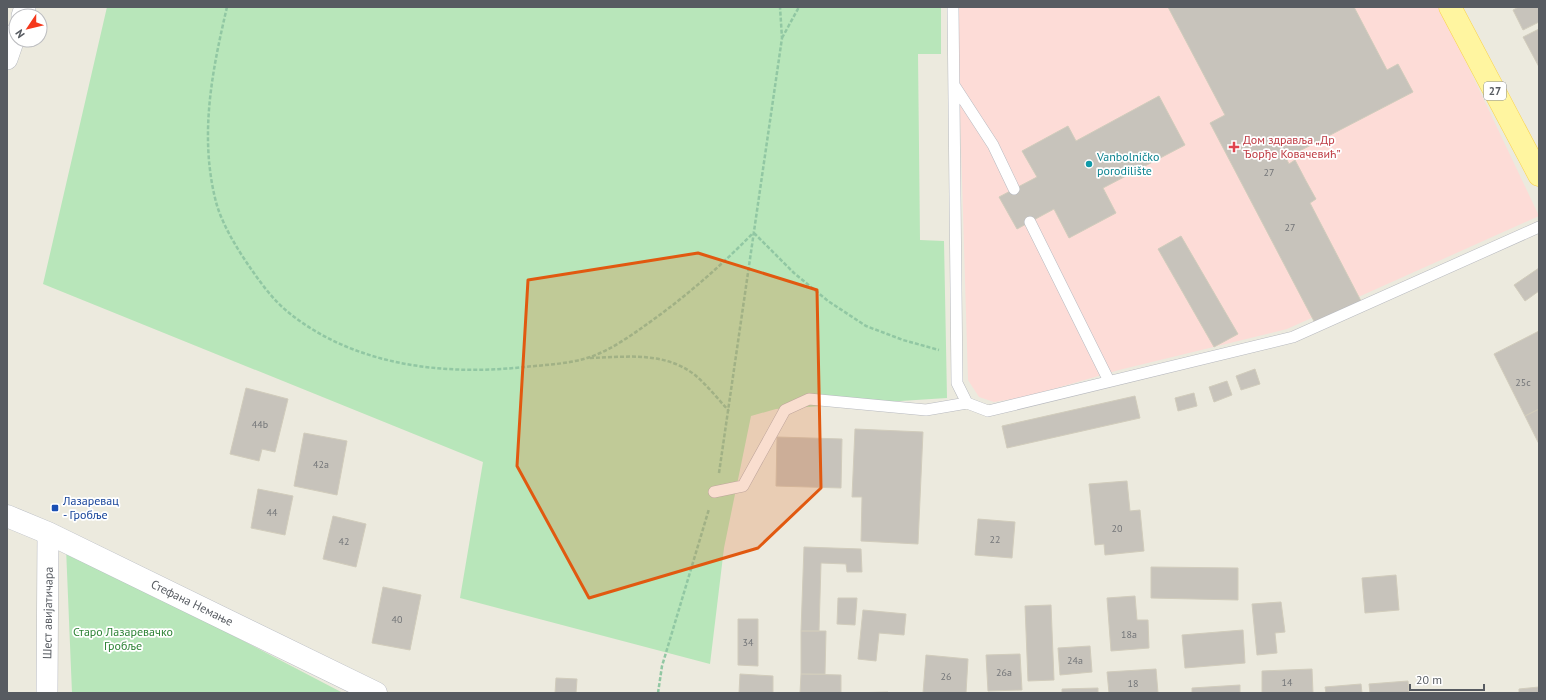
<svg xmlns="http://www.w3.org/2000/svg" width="1546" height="700" font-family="'PT Sans',sans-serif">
<rect width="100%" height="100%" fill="#eceade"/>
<!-- medical -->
<path fill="#fddcd7" d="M959,7H1440L1539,216L1287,329L1119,370L1029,396L994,402L979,397L968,380L959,79Z"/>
<!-- green -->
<path fill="#b8e6ba" d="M107,7H941V54H918L920,240L944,241L947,398L776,409L751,416L724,548L710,664L460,598L483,462L43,284Z
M66,548L343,693H72Z"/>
<!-- building -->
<path fill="#c7c3bb" stroke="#d1ccbc" d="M1168,7H1354L1387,70L1398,64L1413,92L1286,158L1289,164L1295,160L1306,181L1316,199L1310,203L1361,301L1316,325L1210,123L1225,115Z
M1519,7H1539V22L1523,30L1513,10Z
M1539,29V67L1523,37Z
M1159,96L1185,145L1103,188L1116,213L1069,238L1054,209L1017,229L999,197L1037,177L1022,151L1068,126L1076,141Z
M1181,236L1238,334L1214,347L1158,249Z
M1539,268V291L1525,301L1514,285Z
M1539,331V409L1525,416L1494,354Z
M1255,369L1260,384L1241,390L1236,376Z
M1227,381L1232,395L1214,402L1209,387Z
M246,388L288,399L275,452L262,449L259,461L230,454Z
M1194,393L1197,406L1178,411L1175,398Z
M1135,396L1140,418L1007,448L1002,426Z
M1539,409V444L1525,416Z
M855,429L923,432L918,544L861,541L862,497H852Z
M304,433L347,441L337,495L294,486Z
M777,437L842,439L841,488L776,486Z
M1127,481L1130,511L1140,510L1144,551L1105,555L1104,544L1095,545L1089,484Z
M258,489L293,496L285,535L251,528Z
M333,516L366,524L356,567L323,559Z
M978,519L1015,522L1012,558L975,555Z
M804,547L861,549L862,572H847L846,564L821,563L819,631H801Z
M1151,567L1238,568V600L1151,598Z
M1396,575L1399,610L1365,613L1362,578Z
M383,587L421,595L410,650L372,643Z
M1135,596L1137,620H1148L1149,648L1111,651L1107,598Z
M838,598H857L855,625L837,624Z
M1281,602L1285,632L1275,633L1277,653L1257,655L1252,604Z
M1051,605L1054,680L1028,681L1025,606Z
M863,610L906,614L904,635L879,633L876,661L858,659Z
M738,619H758V666L738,665Z
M1243,630L1245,663L1185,668L1182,635Z
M801,631H826L825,674H801Z
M1090,646L1092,672L1060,675L1058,648Z
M1020,654L1022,690L988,691L986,655Z
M926,655L968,659L966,693H923Z
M1156,669L1158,693H1109L1107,672Z
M1312,669L1313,693H1262V671Z
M740,674L773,676V693H739Z
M801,674L841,675V693H800Z
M556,678L577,679L576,693H555Z
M1408,681L1409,693H1370L1369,684Z
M1361,684L1362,693H1326L1325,687Z
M1240,685V693H1192V688Z
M1539,687V693H1519V689Z
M1098,688V693H1062V689Z
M888,692V693H849Z"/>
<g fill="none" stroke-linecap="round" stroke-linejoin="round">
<!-- lane casing -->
<g stroke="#b7b9bf" stroke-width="12">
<path id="lane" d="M953,7L957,383L967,403L988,411L1293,337L1539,227
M954,85L993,145L1014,189
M1030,222L1109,381
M714,492L743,486L785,410L809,399L926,410L967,403"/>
</g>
<!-- street casing -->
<g stroke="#b7b9bf" stroke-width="22">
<path id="street" d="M22,16L25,7
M7,59L16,33
M47,693L48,533"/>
</g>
<!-- secondary casing -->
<g stroke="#b7bbc2" stroke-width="23">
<path id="secondary" d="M7,516L48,533L376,693"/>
</g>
<!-- primary casing -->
<g stroke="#fbd248" stroke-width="23">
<path id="primary" d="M1450,7L1539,175"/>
</g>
<!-- path -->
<path stroke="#91c7a3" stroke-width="2.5" stroke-dasharray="4 2" stroke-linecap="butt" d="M227,7C212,71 199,136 216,202C222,224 236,247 249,266C260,282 273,300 288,312C353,365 442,376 524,367C544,365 568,364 587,358C607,352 626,339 643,327C683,299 720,267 754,232
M782,38L799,7
M754,233L794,273L828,301L866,326L903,340L939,350
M590,358C626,357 664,351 695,375C707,385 718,399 729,411
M719,473L782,38L780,7
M658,693L662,666L709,509"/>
<!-- lane -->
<use href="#lane" stroke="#fff" stroke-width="11"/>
<!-- street -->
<use href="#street" stroke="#fff" stroke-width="21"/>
<!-- secondary -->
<use href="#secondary" stroke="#fff" stroke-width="22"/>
<!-- primary -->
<use href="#primary" stroke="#fff5a0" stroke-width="22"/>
</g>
<!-- marked area -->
<path fill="#e15910" fill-opacity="0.2" stroke="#e15910" stroke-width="3" stroke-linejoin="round" d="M698,253L817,290L821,488L758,548L589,598L517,466L528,280Z"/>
<!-- markers -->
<path fill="#e0444e" stroke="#fff" stroke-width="1.5" d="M1232 141h4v4h4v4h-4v4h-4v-4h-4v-4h4z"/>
<circle fill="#0f9aa8" stroke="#fff" stroke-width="1.5" cx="1089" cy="164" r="4"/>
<rect fill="#1a4fb4" stroke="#fff" stroke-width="1.5" x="51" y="504" width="8" height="8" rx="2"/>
<g text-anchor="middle" stroke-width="3.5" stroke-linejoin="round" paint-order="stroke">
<!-- number labels -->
<g font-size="10" fill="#737578">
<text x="1269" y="176">27</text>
<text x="1290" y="231">27</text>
<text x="1523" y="386">25c</text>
<text x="260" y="428">44b</text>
<text x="321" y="468">42a</text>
<text x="272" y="516">44</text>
<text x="1117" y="532">20</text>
<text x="995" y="543">22</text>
<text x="344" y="545">42</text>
<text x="397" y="623">40</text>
<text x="1129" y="638">18a</text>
<text x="748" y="646">34</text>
<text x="1075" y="664">24a</text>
<text x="1004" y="676">26a</text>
<text x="946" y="680">26</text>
<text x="1287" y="686">14</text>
<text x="1133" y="687">18</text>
</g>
<!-- shield labels -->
<rect fill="#fff" stroke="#898c90" stroke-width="1" x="1484" y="82" width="22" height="18" rx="3"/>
<g font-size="11" font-weight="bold" fill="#575b61">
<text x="1495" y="95">27</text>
</g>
<!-- health labels -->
<g font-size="12" fill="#be3a42" stroke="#fff" text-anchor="start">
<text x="1243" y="144">Дом здравља „Др<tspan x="1243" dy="14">Ђорђе Ковачевић”</tspan></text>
</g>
<!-- culture labels -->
<g font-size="12" fill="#0d838f" stroke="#fff" text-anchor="start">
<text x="1097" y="161">Vanbolničko<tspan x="1097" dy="14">porodilište</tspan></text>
</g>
<!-- transit labels -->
<g font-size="12" fill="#164399" stroke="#fff" text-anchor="start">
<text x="63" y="505">Лазаревац<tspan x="63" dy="14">- Гробље</tspan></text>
</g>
<!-- street labels -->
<g font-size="12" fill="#575b61" stroke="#fff">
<text transform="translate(192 603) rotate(26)" y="4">Стефана Немање</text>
<text transform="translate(48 613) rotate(-89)" y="4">Шест авијатичара</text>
</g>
<!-- park labels -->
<g font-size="12" fill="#2e8336" stroke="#fff">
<text x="123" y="636">Старо Лазаревачко<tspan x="123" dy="14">Гробље</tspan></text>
</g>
</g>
<!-- border -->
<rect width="1546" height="700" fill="none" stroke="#575b61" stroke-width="16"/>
<!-- north arrow -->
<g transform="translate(28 28) rotate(235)"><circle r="19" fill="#ffffff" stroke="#bcbdc0"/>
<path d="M0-3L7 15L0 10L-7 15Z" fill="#f5381c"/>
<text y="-6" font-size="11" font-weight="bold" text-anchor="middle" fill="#575b61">N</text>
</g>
<!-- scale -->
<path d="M1410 684v6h74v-6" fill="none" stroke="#575b61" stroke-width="2"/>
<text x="1416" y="684" font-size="12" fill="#575b61" stroke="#ffffff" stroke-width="3" paint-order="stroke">20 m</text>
</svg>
